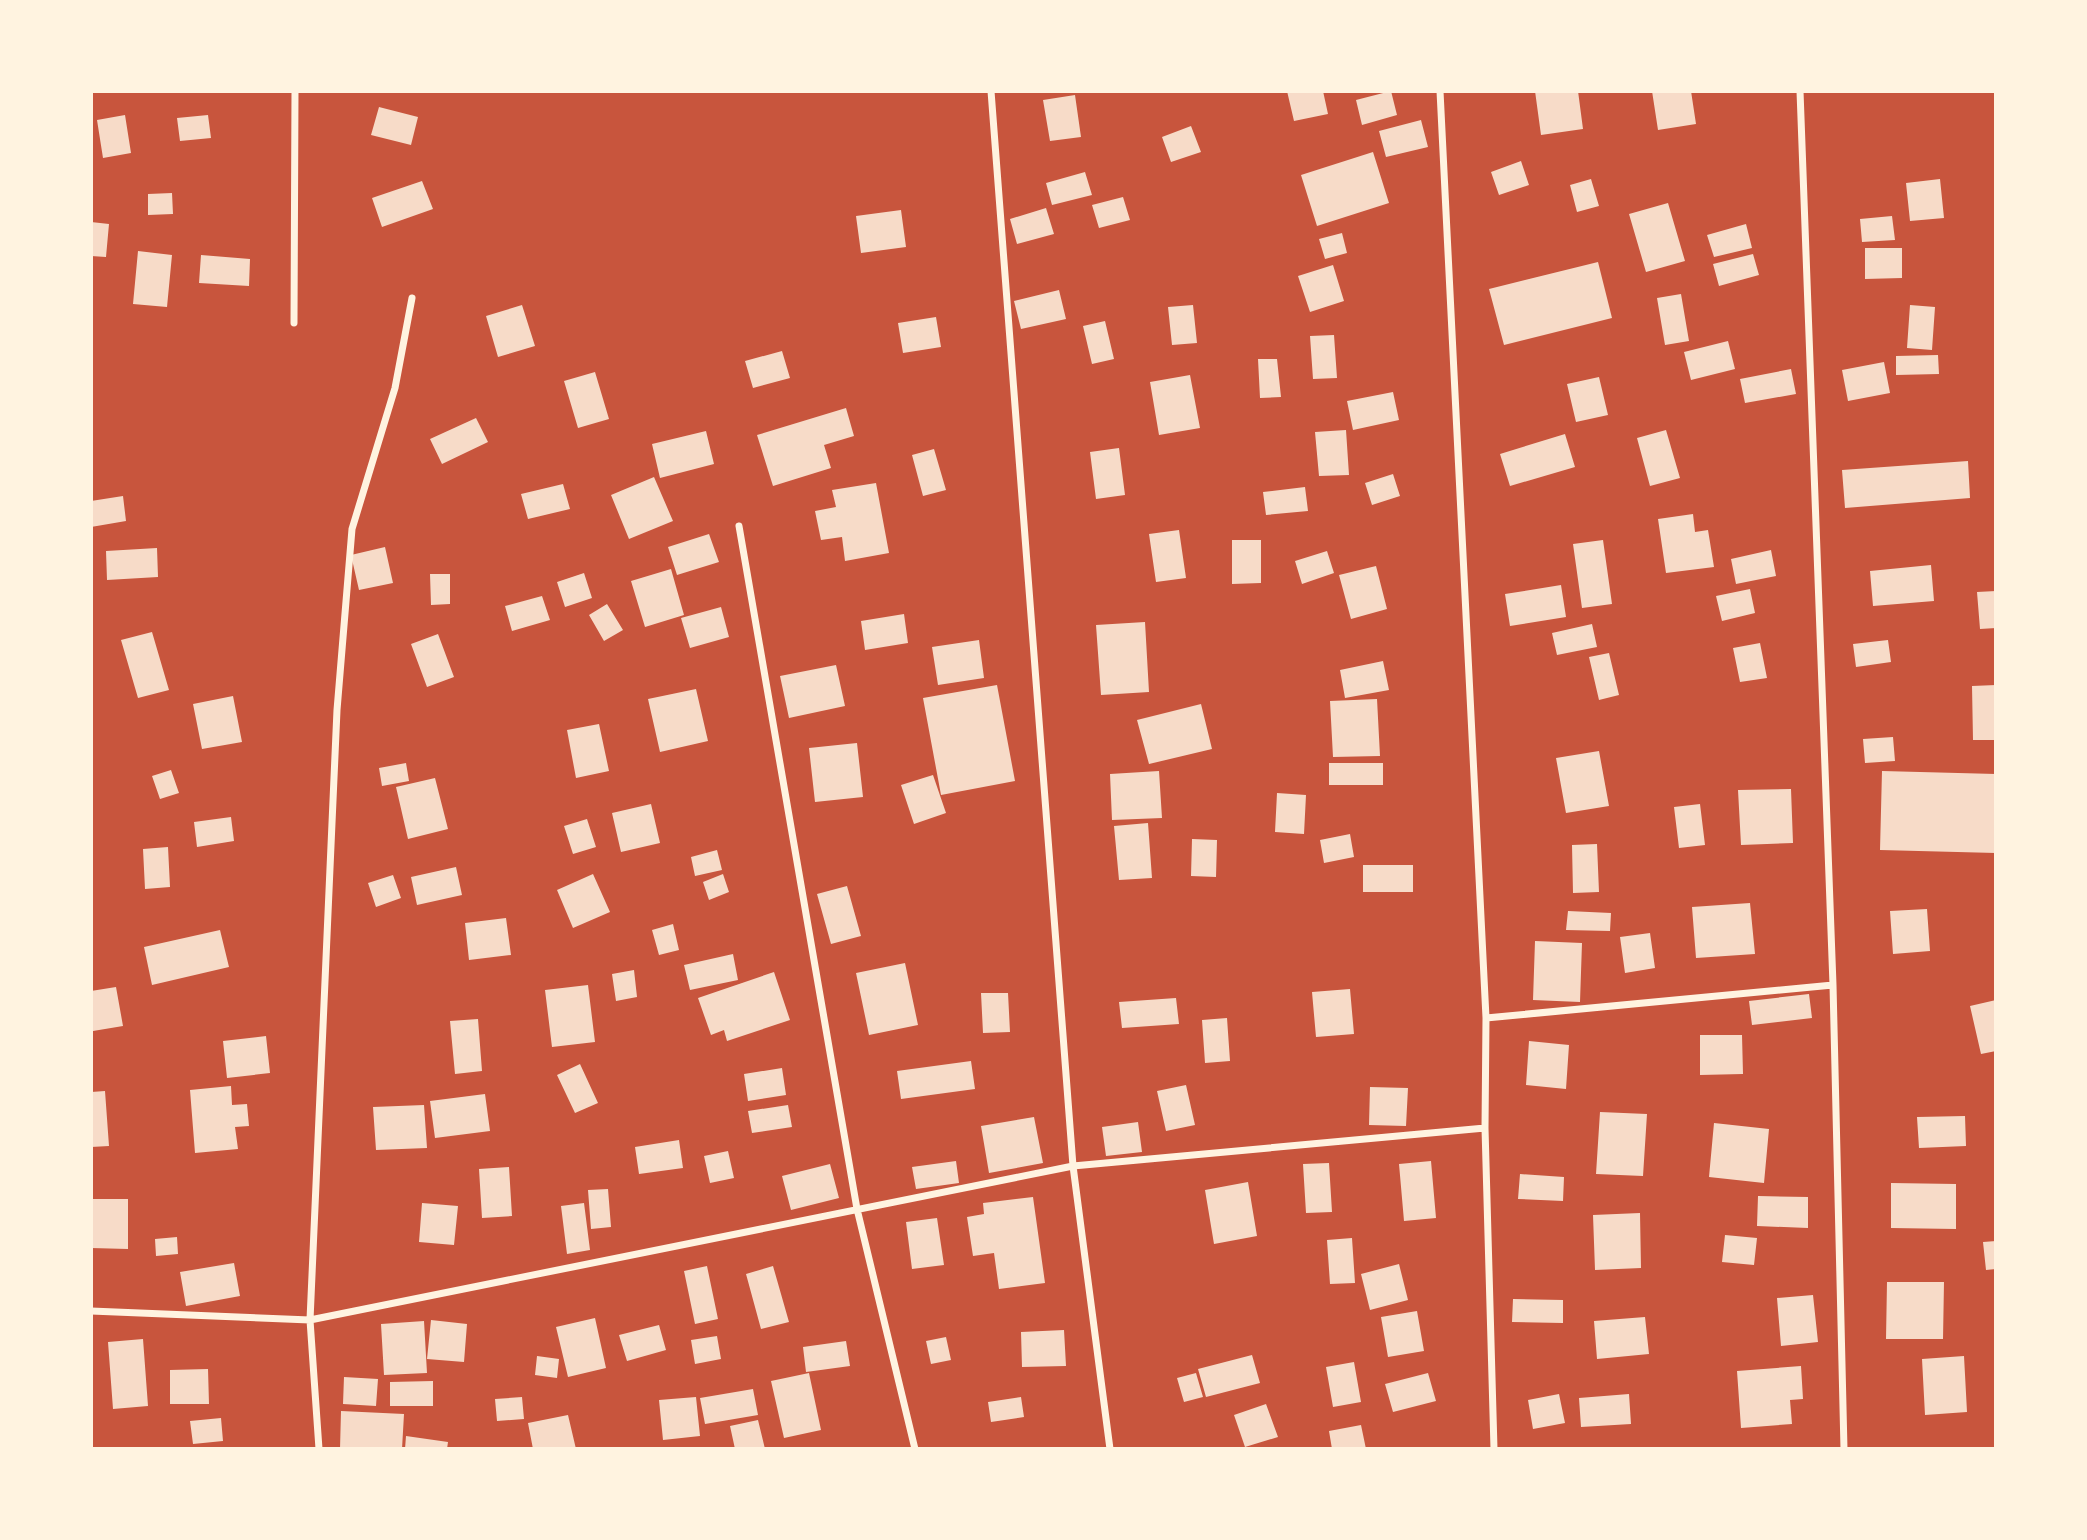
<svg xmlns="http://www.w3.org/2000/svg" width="2087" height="1540" font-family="'IBM Plex Sans',sans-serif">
<rect width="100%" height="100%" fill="#c8553d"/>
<!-- building -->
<path fill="#f7dbc8" d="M1287,91H1323L1328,114L1294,121Z
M1391,91L1397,115L1362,125L1356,100Z
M1535,91H1578L1583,129L1541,135Z
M1652,91H1691L1696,124L1658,130Z
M1075,95L1081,137L1050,141L1043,100Z
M379,107L418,117L411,145L371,135Z
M125,115L131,153L103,158L97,120Z
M208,115L211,138L180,141L177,118Z
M1421,120L1428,147L1386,157L1379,131Z
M1191,126L1201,152L1171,162L1162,137Z
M1373,152L1389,203L1317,226L1301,175Z
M1521,161L1529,185L1499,195L1491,172Z
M1085,172L1092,195L1052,205L1046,183Z
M1591,179L1599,206L1577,212L1570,185Z
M1940,179L1944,218L1910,221L1906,183Z
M422,181L433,209L382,227L372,198Z
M172,193L173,214L148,215V194Z
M1123,197L1130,220L1099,228L1092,205Z
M1668,203L1685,261L1646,272L1629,214Z
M1046,208L1054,234L1017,244L1010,219Z
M901,210L906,247L861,253L856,216Z
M1892,216L1895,240L1862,242L1860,219Z
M91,222L109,224L106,257L91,256Z
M1746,224L1752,248L1714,257L1707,235Z
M1342,233L1347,253L1325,259L1319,239Z
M1865,248H1902V278L1865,279Z
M138,251L172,255L167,307L133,304Z
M1753,254L1759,275L1719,286L1713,264Z
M201,255L250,259L249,286L199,283Z
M1598,262L1612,318L1504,345L1489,289Z
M1333,265L1344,301L1310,312L1298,276Z
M1059,290L1066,319L1021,329L1014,301Z
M1681,294L1689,341L1665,345L1657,298Z
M522,305L535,346L498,357L486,316Z
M1193,305L1197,343L1172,345L1168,307Z
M1910,305L1935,307L1932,350L1907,348Z
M936,317L941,347L903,353L898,323Z
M1105,321L1114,359L1092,364L1083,326Z
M1334,335L1337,378L1313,379L1310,336Z
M1728,341L1735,369L1691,380L1684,352Z
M782,351L790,378L753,388L745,361Z
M1938,355L1939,374L1896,375V356Z
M1258,359H1277L1281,397L1260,398Z
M1884,362L1890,393L1848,401L1842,370Z
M1791,369L1796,394L1745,403L1740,379Z
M595,372L609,419L578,428L564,381Z
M1190,375L1200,428L1159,435L1150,382Z
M1599,377L1608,415L1576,422L1567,384Z
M1393,392L1399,420L1353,430L1347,401Z
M846,408L854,436L824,445L831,468L773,486L757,435Z
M476,418L488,442L442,464L430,439Z
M1346,430L1349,475L1319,476L1315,432Z
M1666,430L1680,478L1650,486L1637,438Z
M706,431L714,464L660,478L652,444Z
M1565,434L1575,467L1510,486L1500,454Z
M1119,448L1125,495L1096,499L1090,452Z
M934,449L946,490L923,496L912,455Z
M1968,461L1970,498L1845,508L1842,470Z
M1393,474L1400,496L1372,505L1365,483Z
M654,477L673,521L629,539L611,495Z
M876,483L889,553L845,561L842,537L821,540L815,511L836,507L832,490Z
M563,484L570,509L528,519L521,494Z
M1305,487L1308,511L1266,515L1263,492Z
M123,496L126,521L91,527V501Z
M1693,514L1695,532L1708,530L1714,567L1666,573L1658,519Z
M1179,530L1186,578L1156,582L1149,534Z
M709,534L719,562L677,575L668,547Z
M1232,540H1261V583L1232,584Z
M1603,540L1612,604L1582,608L1573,544Z
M385,547L393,583L359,590L351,555Z
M157,548L158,577L107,580L106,551Z
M1771,550L1776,576L1736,584L1731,559Z
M1327,551L1334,573L1302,584L1295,561Z
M1931,565L1934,601L1873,606L1870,571Z
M1376,566L1387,609L1351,619L1339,575Z
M671,569L684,615L645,627L631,581Z
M584,573L592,598L565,607L557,582Z
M430,574H450V604L431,605Z
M1561,585L1566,617L1510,626L1505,594Z
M1750,589L1755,613L1722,621L1716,596Z
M1996,591V628L1980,629L1977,592Z
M542,596L550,620L512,631L505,606Z
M607,604L623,630L604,641L589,615Z
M721,607L729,637L690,648L681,618Z
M904,614L908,643L865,650L861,621Z
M1145,622L1149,692L1101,695L1096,625Z
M1592,624L1597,647L1557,655L1552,633Z
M152,632L169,690L138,698L121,640Z
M438,634L454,677L427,687L411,644Z
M979,640L984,678L938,685L932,647Z
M1888,640L1891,662L1856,667L1853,644Z
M1760,643L1767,678L1740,682L1733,648Z
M1609,653L1619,695L1599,700L1589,657Z
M1383,661L1389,690L1345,698L1340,670Z
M836,665L845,706L789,718L780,676Z
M997,685L1015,781L941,795L923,698Z
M1996,685V740H1973L1972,686Z
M696,689L708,741L660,752L648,699Z
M233,696L242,742L202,749L193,704Z
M1377,699L1380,756L1333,757L1330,701Z
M1201,704L1212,749L1149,764L1137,720Z
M599,724L609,771L576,778L567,730Z
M1893,737L1895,761L1865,763L1863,739Z
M857,743L863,797L815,802L809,748Z
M1599,751L1609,806L1566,813L1556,758Z
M406,763L409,781L382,786L379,768Z
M1329,763H1383V785H1329Z
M171,770L179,793L160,799L152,776Z
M1159,771L1162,818L1112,820L1110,774Z
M1882,771L1996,774V853L1880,850Z
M933,775L946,813L914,824L901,785Z
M435,778L448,829L408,839L396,787Z
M1791,789L1793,843L1741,845L1738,790Z
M1277,793L1306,795L1304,834L1275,832Z
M651,804L660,843L621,852L612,813Z
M1700,804L1705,845L1679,848L1674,807Z
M231,817L234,841L197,847L194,822Z
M587,819L596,847L573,854L564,826Z
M1148,823L1152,878L1119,880L1114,826Z
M1350,834L1354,857L1324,863L1320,840Z
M1192,839L1217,840L1216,877L1191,876Z
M1597,844L1599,892L1573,893L1572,845Z
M168,847L170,887L145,889L143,849Z
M717,850L722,870L695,876L691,857Z
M1363,865H1413V892H1363Z
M456,867L462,895L417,905L411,877Z
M593,874L610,912L573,928L557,890Z
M723,874L729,892L709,900L703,882Z
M393,875L401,898L376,907L368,883Z
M847,886L861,936L831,944L817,894Z
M1750,903L1755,954L1696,958L1692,907Z
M1927,909L1930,951L1893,954L1890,911Z
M1568,911L1611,913L1610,931L1566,930Z
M506,918L511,955L469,960L465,923Z
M673,924L679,950L659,955L652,930Z
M220,930L229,967L152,985L144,947Z
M1650,933L1655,968L1625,973L1620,937Z
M1535,941L1582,943L1580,1002L1533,1000Z
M733,954L738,980L690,990L684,965Z
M905,963L918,1025L869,1035L856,973Z
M634,970L637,997L616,1001L612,974Z
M774,972L790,1020L727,1041L724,1030L711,1035L698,998Z
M588,985L595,1042L552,1047L545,990Z
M116,987L123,1026L93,1031L91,991Z
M1350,989L1354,1034L1316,1037L1312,992Z
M981,993H1008L1010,1032L983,1033Z
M1809,994L1812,1018L1752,1025L1749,1001Z
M1176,998L1179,1024L1122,1028L1119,1002Z
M1996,1000V1051L1981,1054L1970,1006Z
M1227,1018L1230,1061L1205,1063L1202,1020Z
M478,1019L482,1071L455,1074L450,1021Z
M1700,1035H1742L1743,1074L1700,1075Z
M266,1036L270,1073L227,1078L223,1041Z
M1529,1041L1569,1045L1566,1089L1526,1085Z
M971,1061L975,1089L901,1099L897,1071Z
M580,1064L598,1103L575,1113L557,1075Z
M782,1068L786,1095L748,1101L744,1074Z
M1186,1085L1195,1125L1166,1131L1157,1091Z
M231,1086L232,1105L247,1104L249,1126L235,1127L238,1149L195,1153L190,1090Z
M1370,1087L1408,1088L1406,1126L1369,1125Z
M105,1091L109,1146L91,1147V1092Z
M485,1094L490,1131L435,1138L430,1101Z
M424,1105L427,1148L376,1150L373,1107Z
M788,1105L792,1127L752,1133L748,1111Z
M1600,1112L1647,1114L1643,1176L1596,1174Z
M1965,1116L1966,1146L1919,1148L1917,1117Z
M1034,1117L1043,1163L989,1173L981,1126Z
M1138,1122L1142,1152L1106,1156L1102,1127Z
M1714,1123L1769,1129L1764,1183L1709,1177Z
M679,1140L683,1168L639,1174L635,1147Z
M728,1151L734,1178L710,1183L704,1156Z
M956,1161L959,1183L916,1189L912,1167Z
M1431,1161L1436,1218L1404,1221L1399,1164Z
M1329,1163L1332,1212L1306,1213L1303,1164Z
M830,1164L839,1198L791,1210L782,1176Z
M509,1167L512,1216L482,1218L479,1169Z
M1520,1174L1564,1177L1563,1201L1518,1199Z
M1248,1182L1257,1236L1214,1244L1205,1190Z
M1891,1183L1956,1184V1229L1891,1228Z
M608,1189L611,1227L591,1229L588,1190Z
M1758,1196L1808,1197V1228L1757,1226Z
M1033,1197L1045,1283L999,1289L994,1253L973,1256L967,1217L984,1214L983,1203Z
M91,1199H128V1249L91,1248Z
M422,1203L458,1206L454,1245L419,1242Z
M584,1203L590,1250L567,1254L561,1206Z
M1640,1213L1641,1268L1595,1270L1593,1215Z
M937,1218L944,1265L912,1269L906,1222Z
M1725,1235L1757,1238L1754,1265L1722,1262Z
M177,1237L178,1254L156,1256L155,1239Z
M1352,1238L1355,1283L1330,1284L1327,1240Z
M1996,1241V1269L1986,1270L1983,1242Z
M234,1263L240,1296L186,1306L180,1272Z
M1399,1264L1408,1300L1370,1310L1361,1274Z
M707,1266L718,1319L695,1324L684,1271Z
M773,1266L789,1322L761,1329L746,1274Z
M1887,1282H1944L1943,1339H1886Z
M1813,1295L1818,1342L1781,1346L1777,1298Z
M1513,1299L1563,1300V1323L1512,1322Z
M1417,1311L1424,1351L1388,1357L1381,1317Z
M1645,1317L1649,1354L1597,1359L1594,1321Z
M595,1318L606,1368L568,1377L556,1327Z
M431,1320L467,1324L464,1362L427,1359Z
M424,1321L427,1373L384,1375L381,1324Z
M659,1325L666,1350L627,1361L619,1335Z
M1064,1330L1066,1366L1022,1367L1021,1332Z
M717,1336L721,1359L695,1364L691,1340Z
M946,1337L951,1360L931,1364L926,1341Z
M143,1339L148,1406L113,1409L108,1342Z
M846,1341L850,1366L806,1372L803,1347Z
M1252,1355L1260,1383L1206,1397L1198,1369Z
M537,1356L559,1359L557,1378L535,1375Z
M1964,1356L1967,1412L1925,1415L1922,1359Z
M1354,1362L1361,1402L1333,1407L1326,1367Z
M1801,1366L1803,1399L1790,1400L1792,1424L1741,1428L1737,1371Z
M208,1369L209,1404H170V1370Z
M809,1373L821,1430L784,1438L771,1381Z
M1196,1373L1203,1397L1184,1402L1177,1378Z
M1428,1373L1436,1401L1393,1412L1385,1384Z
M344,1377L378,1379L376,1406L343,1404Z
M433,1381V1406H390V1382Z
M753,1389L758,1415L705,1424L700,1398Z
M1559,1394L1565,1423L1533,1429L1528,1400Z
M1629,1394L1631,1424L1581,1427L1579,1398Z
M522,1397L524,1419L497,1421L495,1399Z
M696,1397L700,1436L663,1440L659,1400Z
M1021,1397L1024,1417L991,1422L988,1402Z
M1266,1404L1278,1437L1245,1447L1234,1415Z
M341,1411L404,1414L402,1449H340Z
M568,1415L576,1449H533L528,1423Z
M221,1418L223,1441L193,1444L190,1421Z
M758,1420L765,1449H735L730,1426Z
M1361,1425L1366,1449H1332L1329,1431Z
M406,1436L448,1442L447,1449H405Z"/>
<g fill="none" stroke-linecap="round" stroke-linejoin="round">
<!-- minor -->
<path stroke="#fff3e0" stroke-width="7" d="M991,91L1073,1166L1110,1449
M1440,91L1486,1018L1485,1128L1494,1449
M1800,91L1833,985L1844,1449
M294,323L295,91
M739,526L857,1209L915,1449
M1486,1018L1833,985
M91,1311L310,1320L1073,1166L1485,1128
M319,1449L310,1320L337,710L352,529L395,388L412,298"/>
</g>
<!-- border -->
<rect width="2087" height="1540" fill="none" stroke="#fff3e0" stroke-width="186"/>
</svg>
